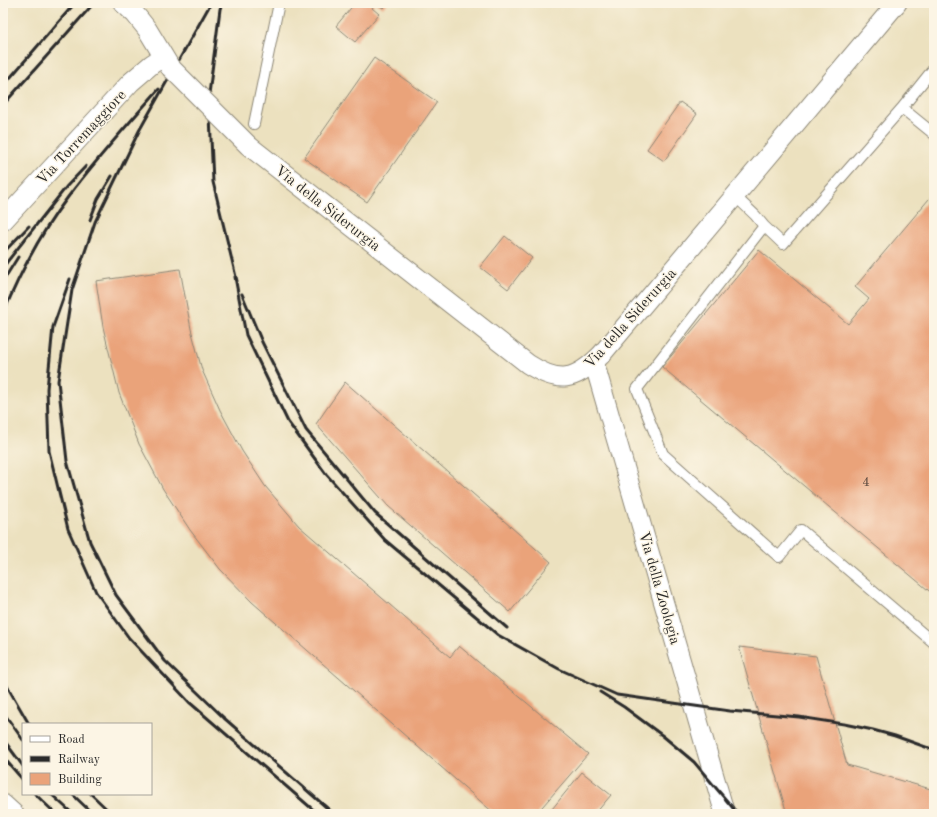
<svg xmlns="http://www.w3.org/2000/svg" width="937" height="817" font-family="'Old Standard TT',serif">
<rect width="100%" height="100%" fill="#fcf5e5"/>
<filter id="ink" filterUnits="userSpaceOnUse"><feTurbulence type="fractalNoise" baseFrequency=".025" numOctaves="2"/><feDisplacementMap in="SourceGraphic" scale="8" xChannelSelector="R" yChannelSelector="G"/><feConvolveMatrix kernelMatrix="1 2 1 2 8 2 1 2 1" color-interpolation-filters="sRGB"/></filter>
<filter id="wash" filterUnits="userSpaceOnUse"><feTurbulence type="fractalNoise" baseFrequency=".012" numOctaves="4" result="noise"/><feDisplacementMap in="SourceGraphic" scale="16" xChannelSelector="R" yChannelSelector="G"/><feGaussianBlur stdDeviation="0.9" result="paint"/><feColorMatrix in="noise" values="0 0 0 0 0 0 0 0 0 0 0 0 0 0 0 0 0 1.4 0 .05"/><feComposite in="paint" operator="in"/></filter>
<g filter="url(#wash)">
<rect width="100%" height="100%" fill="#ece1bf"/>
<g id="blocks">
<!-- building -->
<path fill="#eaa37a" d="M355,3H375L372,8L379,14L355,42L336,26Z
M376,3H387L383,8Z
M374,58L437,102L367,202L304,158Z
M680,102L697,114L664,161L647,149Z
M934,193V595L662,367L759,250L848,324L869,299L855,287Z
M505,236L532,258L508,289L480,267Z
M180,269L191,329L202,370L220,410L242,451L265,486L299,526L450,657L459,646L588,754L536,814H495L252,602L220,569L190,530L163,489L139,444L119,393L103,327L96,281Z
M345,382L551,562L510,612L388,506L316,424Z
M739,647L816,656L847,765L934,790V814H787Z
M582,772L611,795L595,814H548Z"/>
</g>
</g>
<g filter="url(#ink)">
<use href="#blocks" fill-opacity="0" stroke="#8c8675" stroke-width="1"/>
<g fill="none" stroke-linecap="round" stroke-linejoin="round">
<!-- service casing -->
<g stroke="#8c8675" stroke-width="12">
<path id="service" d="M902,108L934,68
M254,124L279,3
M735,196L755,215L764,226L637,389L663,454L779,557L801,530L934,643
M764,226L783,244L902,108L934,134"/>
</g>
<!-- minor casing -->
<g stroke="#8c8675" stroke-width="21">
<path id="minor" d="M123,3L135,14L147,29L170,67
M249,146L528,364C559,384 575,381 601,355L897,3
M3,221L131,82L152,64L163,57
M594,362L725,814
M3,804L14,814"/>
</g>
<!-- service -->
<use href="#service" stroke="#fff" stroke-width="10"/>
<!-- minor -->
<use href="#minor" stroke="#fff" stroke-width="19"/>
<!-- rail -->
<path stroke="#2b2b2b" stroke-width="3" d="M211,3L139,131L95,222L72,290L58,381L67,461L90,542L116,595L165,661L224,718L334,814
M222,3L220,9L209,94L213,182L237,281
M3,86L75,3
M3,105L94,3
M90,220L98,199L112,176
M3,253L29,226
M3,267L67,186L86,166
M235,277L246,335L288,422L326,474L385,540L498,635L559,669L617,695L730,711L799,717L844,724L873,730L895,736L934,750
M70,279L53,327L47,389L49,451L68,529L96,592L129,638L189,702L318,814
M3,281L18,257
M242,294L262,342L306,430L375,513L507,628
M3,314C20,273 41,232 68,197C96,159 128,124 159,89
M3,679L29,724
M600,692L624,707L663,736L694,762L738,814
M3,712L23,740
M3,739L23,766
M3,757L23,780
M35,794L56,814
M51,794L73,814
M72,794L93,814
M91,794L112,814"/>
<!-- minor-bridge casing -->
<g stroke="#8c8675" stroke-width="21" stroke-linecap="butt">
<path id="minor-bridge" d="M170,67L249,146"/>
</g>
<!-- minor-bridge -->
<use href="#minor-bridge" stroke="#fff" stroke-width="19"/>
</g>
</g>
<g text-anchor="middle" stroke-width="3" stroke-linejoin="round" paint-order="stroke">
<!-- number labels -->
<g font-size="13" fill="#5b493f">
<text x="866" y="486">4</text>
</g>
<!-- street labels -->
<g font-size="15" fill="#2b2b2b" stroke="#fcf5e5">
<text transform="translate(81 137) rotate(-47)" y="5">Via Torremaggiore</text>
<text transform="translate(328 208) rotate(38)" y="5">Via della Siderurgia</text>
<text transform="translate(630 318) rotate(-48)" y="5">Via della Siderurgia</text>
<text transform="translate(660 588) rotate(74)" y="5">Via della Zoologia</text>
</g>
</g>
<!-- margin -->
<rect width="937" height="817" fill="none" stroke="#fcf5e5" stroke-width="16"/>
<!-- legend -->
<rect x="22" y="723" width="130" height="72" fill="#fcf5e5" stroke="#a8a49b"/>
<rect x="30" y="736" width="20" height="6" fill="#ffffff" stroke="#a8a49b"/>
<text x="58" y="743" font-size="12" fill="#2b2b2b">Road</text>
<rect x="30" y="756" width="20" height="6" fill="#2b2b2b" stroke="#a8a49b"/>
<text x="58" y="763" font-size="12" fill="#2b2b2b">Railway</text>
<rect x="30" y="773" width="20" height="12" fill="#eaa37a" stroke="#a8a49b"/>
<text x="58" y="783" font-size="12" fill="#2b2b2b">Building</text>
</svg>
